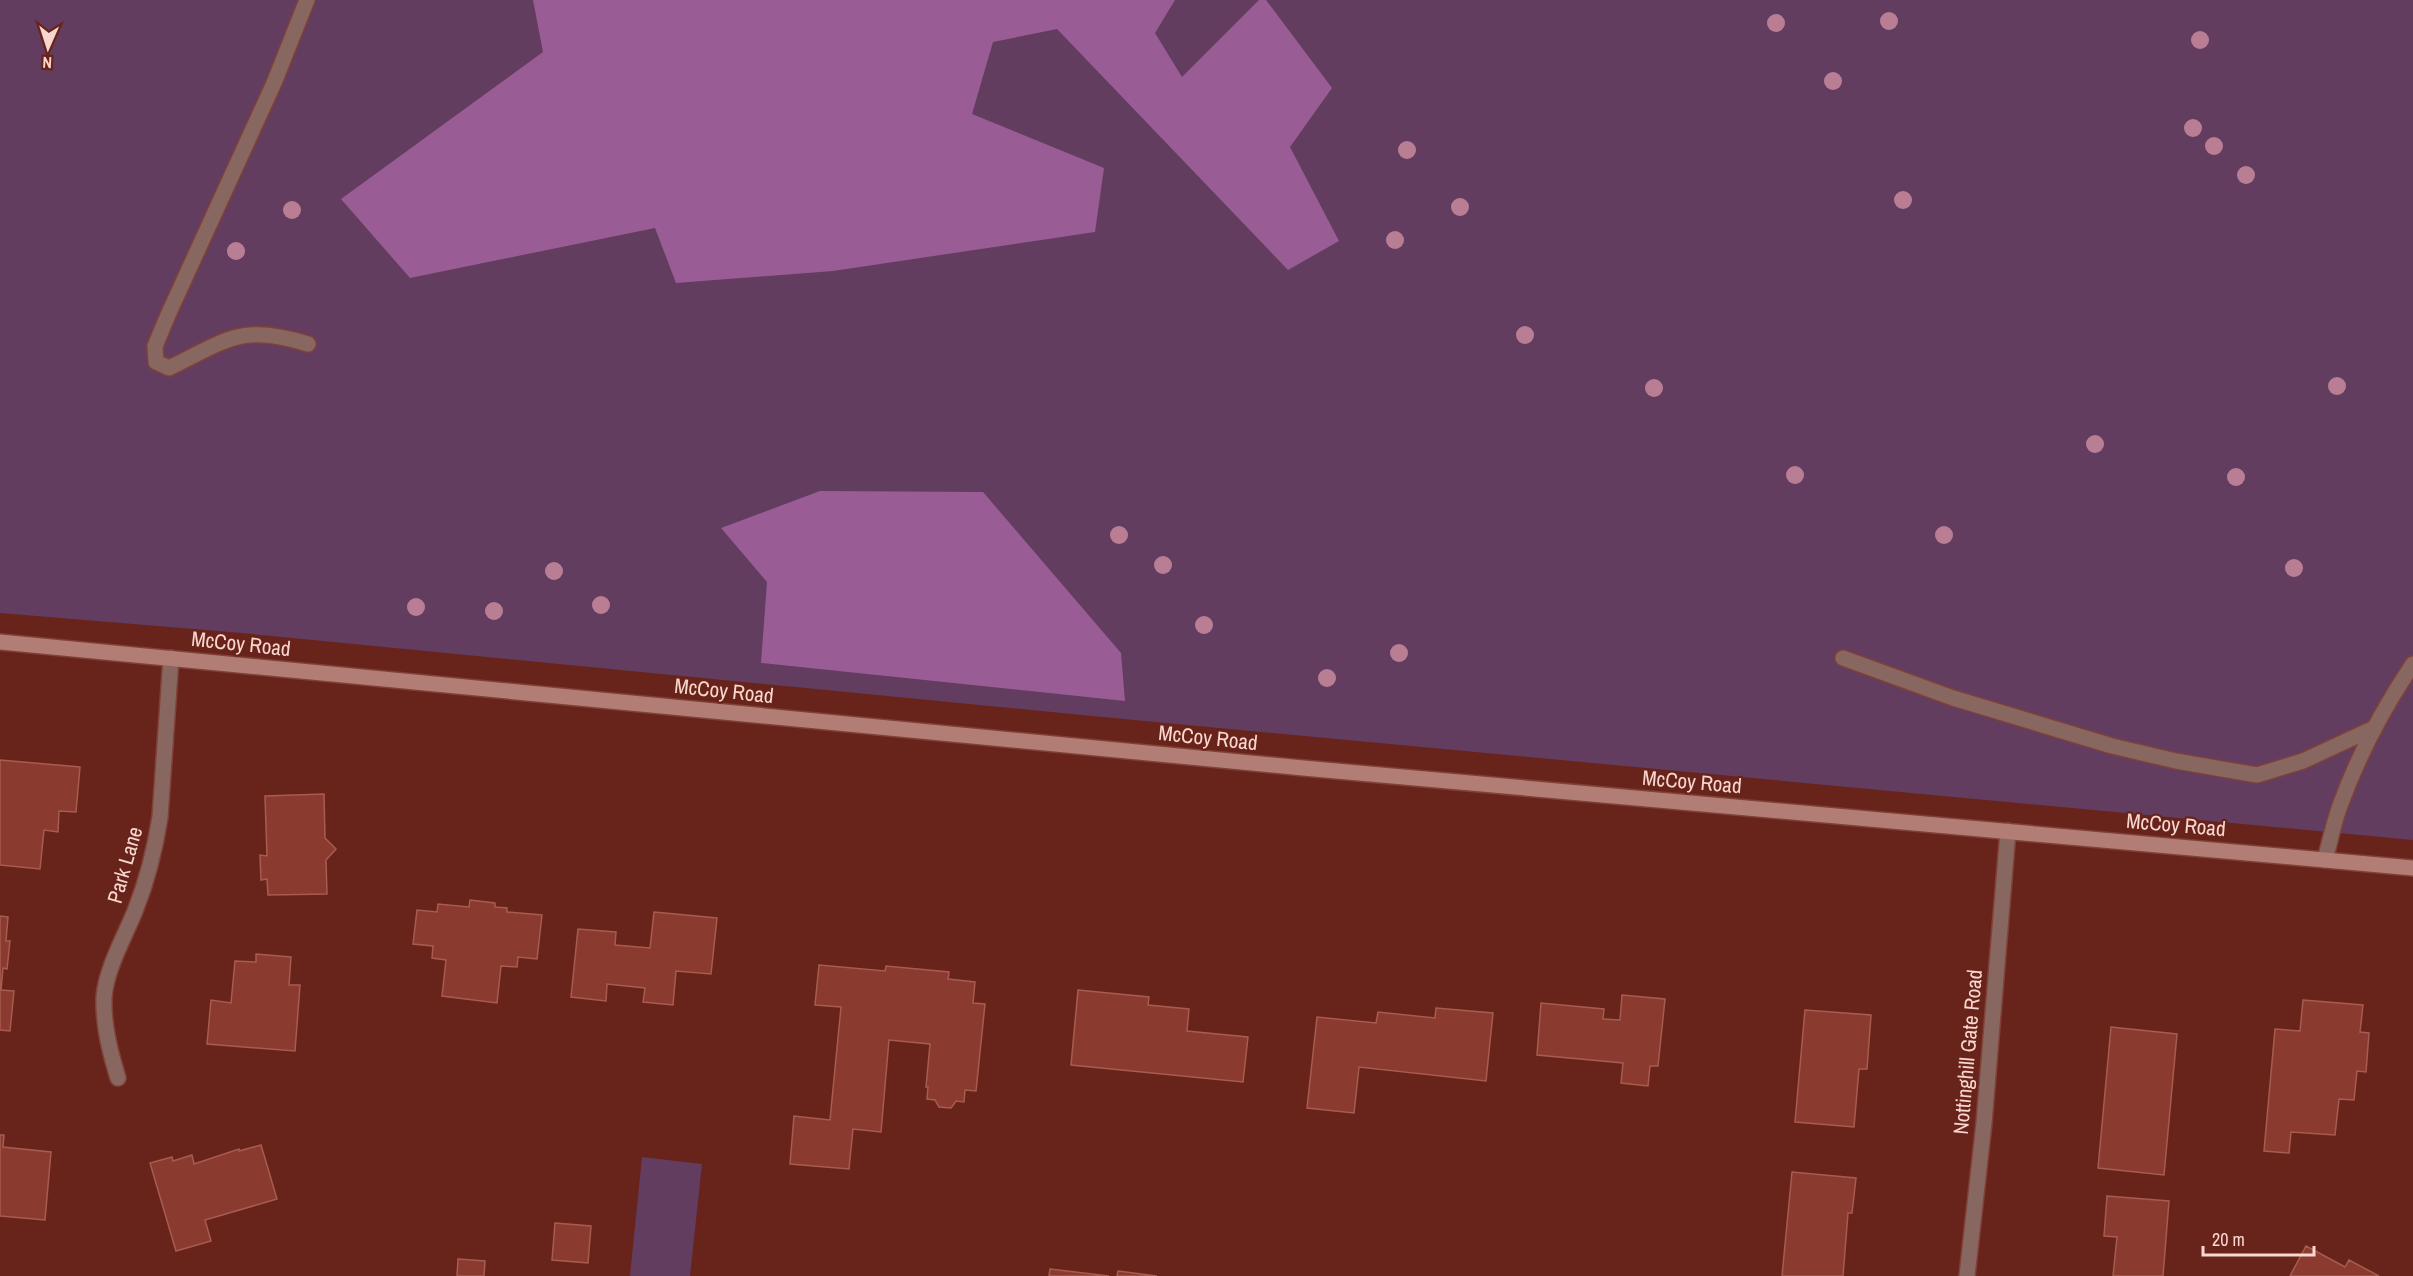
<svg xmlns="http://www.w3.org/2000/svg" width="2413" height="1276" font-family="'Archivo Narrow',sans-serif">
<rect width="100%" height="100%" fill="#68241b"/>
<!-- green -->
<path fill="#623d5f" d="M0,0H2413V840L1134,720L242,633L0,613Z
M642,1157L702,1164L690,1276H630Z"/>
<!-- forest -->
<path fill="#9a5c95" d="M533,0H1175L1155,33L1182,77L1259,0H1266L1332,88L1290,147L1339,241L1288,270L1057,29L993,42L972,114L1104,168L1095,232L833,271L676,283L655,228L410,278L341,199L543,52Z
M820,491L983,492L1121,653L1125,701L761,663L767,582L721,528Z"/>
<!-- building -->
<path fill="#8a3a2f" stroke="#a75c50" stroke-width="1.5" d="M0,760L80,767L76,812L59,811L58,832L44,830L40,869L0,865Z
M324,794L325,838L336,849L326,860L327,894L268,895L267,879L261,880L260,855L267,856L265,796Z
M470,900L495,903V907L507,908V912L542,915L537,959L518,957L517,967L501,966L497,1003L442,996L446,960L432,958L433,946L413,944L417,910L437,912L438,904L469,907Z
M654,912L717,918L711,974L676,971L673,1005L643,1002L645,988L607,984L606,1001L571,997L578,929L616,932L615,945L650,948Z
M0,916L8,917L6,941H10L7,969L3,968L1,990L14,991L10,1031L0,1030Z
M256,954L291,957L289,985H300L295,1051L207,1044L211,1000L231,1003L235,961L256,962Z
M819,965L885,971L886,966L949,972L948,979L975,982L973,1003L985,1004L976,1091L965,1090L964,1102L956,1101L951,1108L939,1107L935,1100L927,1099L928,1087H926L930,1044L889,1040L881,1132L853,1129L849,1169L790,1164L794,1116L830,1120L841,1007L815,1005Z
M1078,990L1149,997L1148,1005L1189,1009L1187,1031L1248,1037L1243,1082L1071,1065Z
M1622,995L1665,999L1658,1066H1650L1648,1086L1621,1083L1623,1063L1537,1055L1541,1003L1604,1009L1603,1019L1620,1020Z
M2303,1000L2363,1005L2360,1032L2369,1033L2366,1072L2357,1071L2354,1100L2339,1099L2335,1135L2291,1132L2289,1153L2264,1151L2275,1029L2300,1031Z
M1436,1008L1493,1013L1486,1081L1359,1067L1354,1113L1307,1108L1317,1017L1376,1023L1378,1012L1435,1018Z
M1805,1010L1871,1015L1867,1069H1859L1854,1127L1795,1122Z
M2111,1027L2177,1034L2164,1175L2098,1168Z
M0,1135H4L3,1147L51,1152L45,1220L0,1216Z
M261,1145L277,1199L205,1220L211,1241L176,1251L150,1163L172,1157L173,1161L192,1155L194,1164L239,1149V1151Z
M1792,1172L1856,1178L1852,1213H1848L1843,1276H1782Z
M2107,1196L2169,1201L2163,1276H2113L2117,1237L2104,1236Z
M555,1223L591,1226L588,1263L552,1260Z
M2306,1246L2345,1267L2349,1260L2379,1276H2290Z
M458,1259L485,1261L484,1276H457Z
M1050,1269L1109,1276H1049Z
M1118,1271L1157,1276H1117Z"/>
<g fill="none" stroke-linecap="round" stroke-linejoin="round">
<!-- lane casing -->
<g stroke="#7f4138" stroke-width="18">
<path id="lane" d="M307,0L274,83L168,315L155,346L156,362L169,368C227,340 241,323 308,344
M1843,658L1953,698L2112,746L2176,761L2257,775L2303,761L2374,728
M2325,860C2330,841 2334,821 2341,803C2359,754 2384,707 2413,664"/>
</g>
<!-- street casing -->
<g stroke="#7f4138" stroke-width="18">
<path id="street" d="M118,1078C110,1052 103,1025 104,997C106,969 125,936 135,911C147,881 155,849 160,817L171,658
M1967,1276L1984,1123L2008,831"/>
</g>
<!-- secondary casing -->
<g stroke="#7f4138" stroke-width="18">
<path id="secondary" d="M0,642L1303,768L2413,868"/>
</g>
<!-- lane -->
<use href="#lane" stroke="#896761" stroke-width="15"/>
<!-- street -->
<use href="#street" stroke="#896761" stroke-width="15"/>
<!-- secondary -->
<use href="#secondary" stroke="#b27d74" stroke-width="15"/>
</g>
<!-- trees -->
<g fill="#ba7e94">
<circle cx="1889" cy="21" r="9"/>
<circle cx="1776" cy="23" r="9"/>
<circle cx="2200" cy="40" r="9"/>
<circle cx="1833" cy="81" r="9"/>
<circle cx="2193" cy="128" r="9"/>
<circle cx="2214" cy="146" r="9"/>
<circle cx="1407" cy="150" r="9"/>
<circle cx="2246" cy="175" r="9"/>
<circle cx="1903" cy="200" r="9"/>
<circle cx="1460" cy="207" r="9"/>
<circle cx="292" cy="210" r="9"/>
<circle cx="1395" cy="240" r="9"/>
<circle cx="236" cy="251" r="9"/>
<circle cx="1525" cy="335" r="9"/>
<circle cx="2337" cy="386" r="9"/>
<circle cx="1654" cy="388" r="9"/>
<circle cx="2095" cy="444" r="9"/>
<circle cx="1795" cy="475" r="9"/>
<circle cx="2236" cy="477" r="9"/>
<circle cx="1119" cy="535" r="9"/>
<circle cx="1944" cy="535" r="9"/>
<circle cx="1163" cy="565" r="9"/>
<circle cx="2294" cy="568" r="9"/>
<circle cx="554" cy="571" r="9"/>
<circle cx="601" cy="605" r="9"/>
<circle cx="416" cy="607" r="9"/>
<circle cx="494" cy="611" r="9"/>
<circle cx="1204" cy="625" r="9"/>
<circle cx="1399" cy="653" r="9"/>
<circle cx="1327" cy="678" r="9"/>
</g>
<g text-anchor="middle" stroke-width="4.5" stroke-linejoin="round" paint-order="stroke">
<!-- street labels -->
<g font-size="21" fill="#f9d7d0" stroke="#68241b">
<text transform="translate(241 644) rotate(6)" y="7">McCoy Road</text>
<text transform="translate(724 691) rotate(6)" y="7">McCoy Road</text>
<text transform="translate(1208 738) rotate(6)" y="7">McCoy Road</text>
<text transform="translate(1692 782) rotate(5)" y="7">McCoy Road</text>
<text transform="translate(2176 825) rotate(5)" y="7">McCoy Road</text>
<text transform="translate(125 865) rotate(-74)" y="7">Park Lane</text>
<text transform="translate(1968 1052) rotate(-85)" y="7">Nottinghill Gate Road</text>
</g>
</g>
<!-- north arrow -->
<g transform="translate(48 48) rotate(183)" stroke="#68241b" stroke-width="4.5" paint-order="stroke">
<path d="M0-4.5L10 22L0 15L-10 22Z" fill="#f9d7d0"/>
<text y="-9" font-size="16" font-weight="bold" text-anchor="middle" fill="#f9d7d0">N</text>
</g>
<!-- scale -->
<path d="M2203 1246v9h111v-9" fill="none" stroke="#f9d7d0" stroke-width="3"/>
<text x="2212" y="1246" font-size="18" fill="#f9d7d0" stroke="#68241b" stroke-width="4.5" paint-order="stroke">20 m</text>
</svg>
